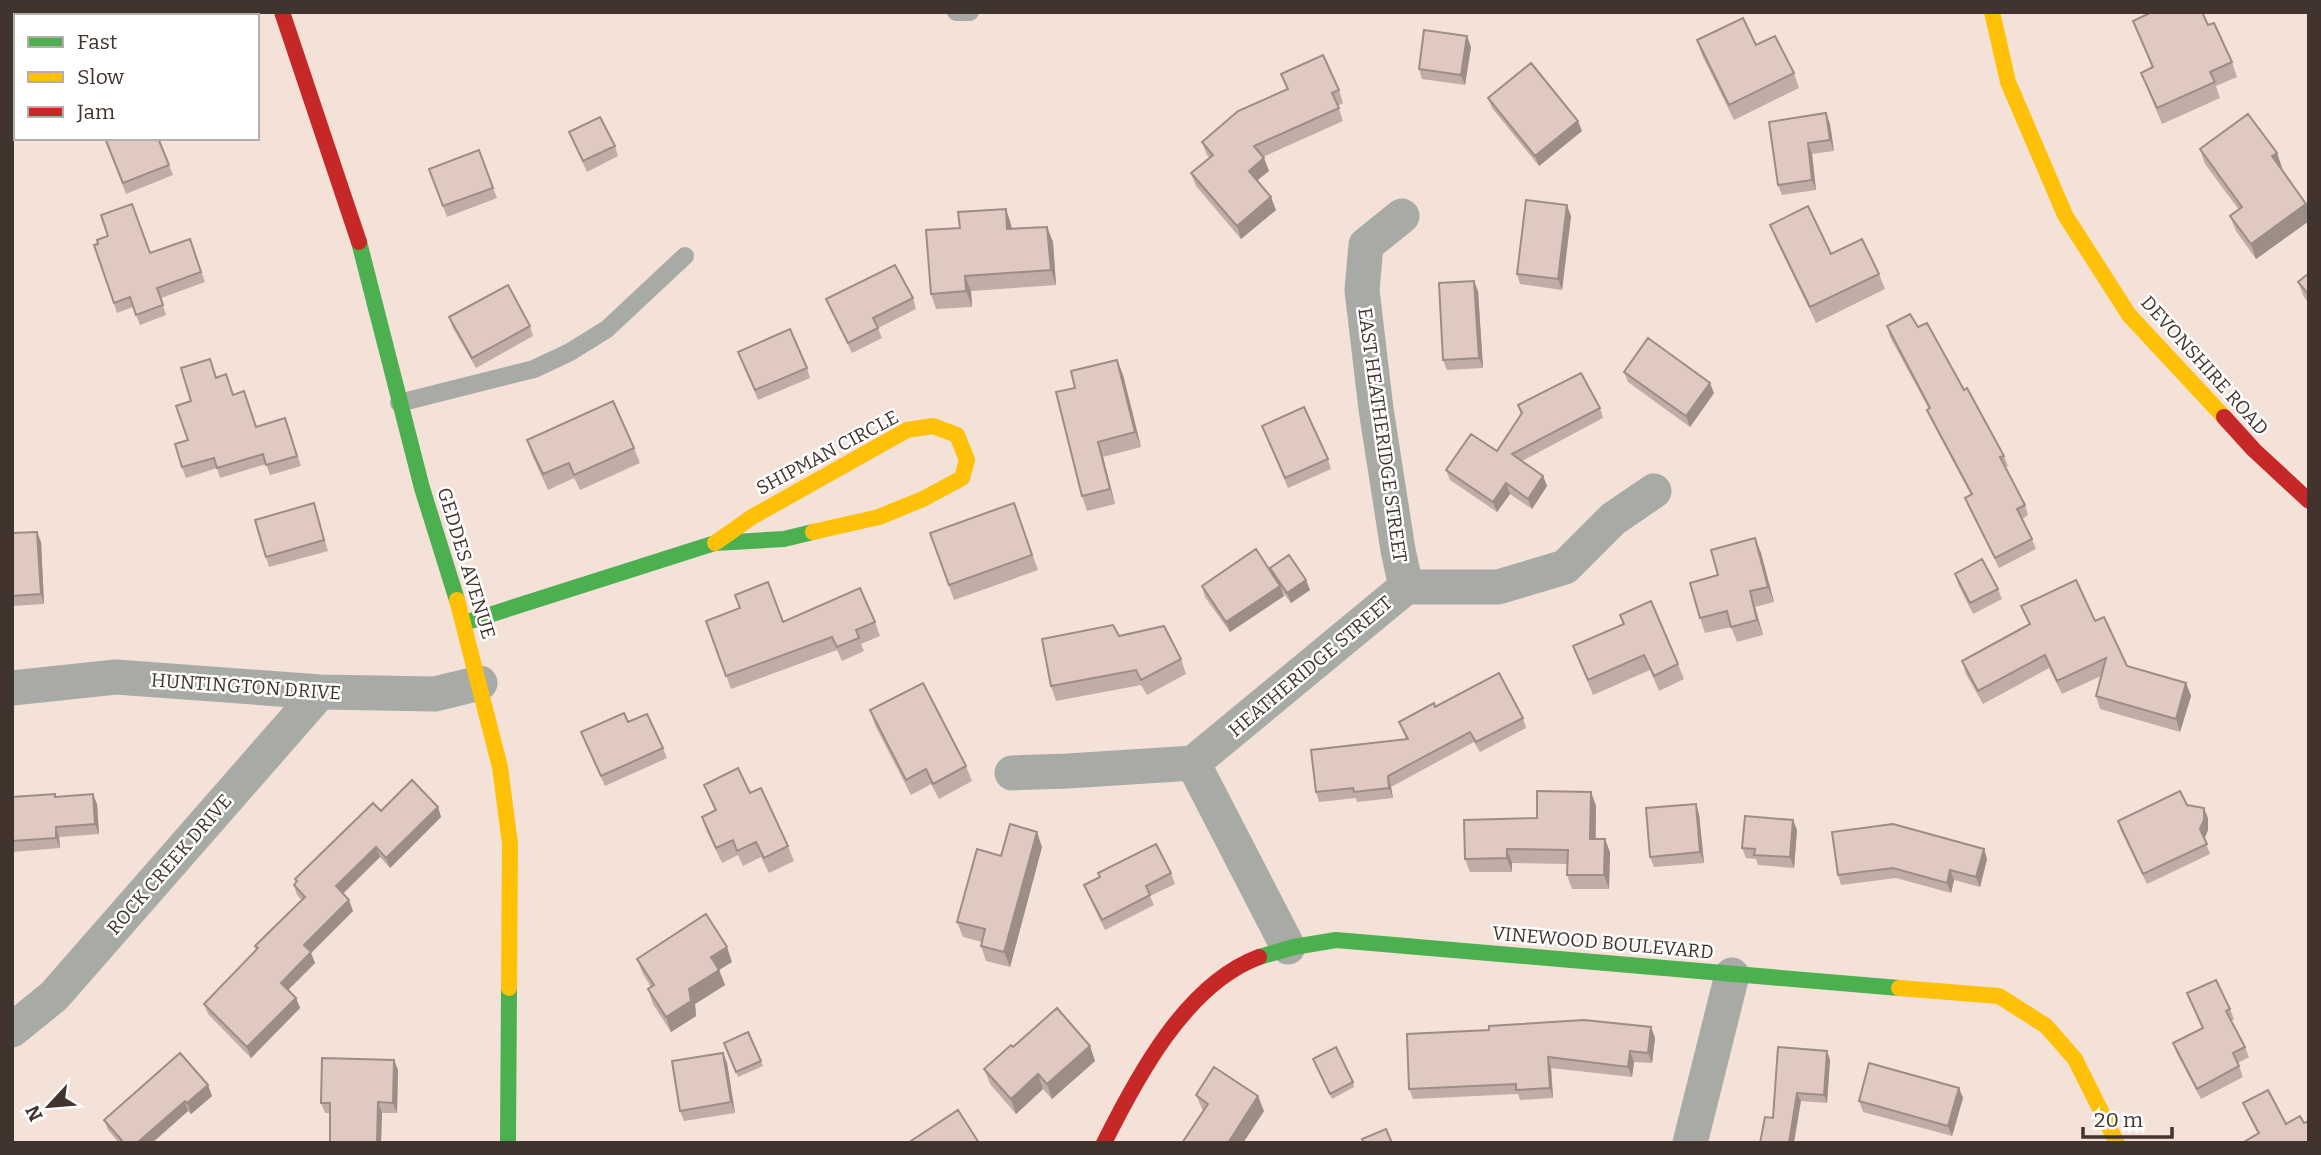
<svg xmlns="http://www.w3.org/2000/svg" width="2321" height="1155" font-family="Bitter,serif">
<rect width="100%" height="100%" fill="#f4e1d8"/>
<g fill="none" stroke-linecap="round" stroke-linejoin="round">
<!-- lane -->
<path stroke="#a8aba5" stroke-width="18" d="M956,12H970
M399,403L534,369L570,352L607,329L685,256"/>
<!-- street -->
<path stroke="#a8aba5" stroke-width="35" d="M1402,216L1366,245L1362,290L1376,409L1398,550L1406,587
M12,688L116,677L320,692L435,694L480,683
M1193,763L1406,587H1498L1565,567L1613,519L1654,491
M1193,763L1288,947
M1012,773L1068,771L1193,763
M12,1030L54,996L320,692
M1690,1143L1732,975"/>
<!-- fast -->
<path stroke="#4caf50" stroke-width="16" d="M359,242L422,488L457,600
M464,623L715,543L784,539L813,532
M1259,957L1294,947L1336,940L1899,988
M508,1143L509,988"/>
<!-- slow -->
<path stroke="#ffc107" stroke-width="16" d="M1992,12L2008,82L2065,215L2129,315L2224,417
M715,543L752,517L907,430L933,426L957,435L967,460L962,478L923,499L879,517L813,532
M457,600L500,767L510,844L509,988
M1899,988L1999,996L2046,1026L2075,1059L2117,1143"/>
<!-- jam -->
<path stroke="#c62828" stroke-width="16" d="M282,12L359,242
M2224,417L2254,450L2309,501
M1104,1143C1137,1077 1186,984 1259,957"/>
</g>
<!-- wall -->
<path fill="#c0ada5" d="M36,12H87L89,16H38Z
M2133,21L2208,25L2232,62L2237,77L2216,86L2220,98L2162,124L2141,73L2152,67Z
M1697,40L1756,45L1794,73L1799,88L1734,120L1702,55Z
M1471,47L1465,85L1422,79L1419,69Z
M1281,74L1339,90L1343,103L1338,106L1343,121L1263,157L1269,171L1257,180L1276,210L1241,239L1196,186L1191,173L1210,158L1207,155L1202,142L1287,89Z
M1488,98L1582,131L1539,166L1492,108Z
M1826,113L1830,124L1834,151L1812,154L1816,190L1782,195L1778,185Z
M569,132L615,146L618,156L587,172Z
M104,138H158L173,175L126,194Z
M2200,149L2277,153L2282,168H2281L2306,204L2309,210V221L2256,259L2236,231L2230,216L2239,210L2205,164Z
M479,150L497,198L447,217L429,169Z
M1571,216L1562,290L1520,284L1517,274Z
M1011,224L1012,229L1047,227L1053,242L1056,285L971,291L972,307L936,309L931,294Z
M1770,225L1831,254L1879,274L1885,289L1816,323L1776,240Z
M190,239L205,282L161,298L166,315L140,325L133,307L117,313L94,245L150,253Z
M2309,273V304L2304,297L2298,282Z
M1478,291L1483,368L1447,370L1443,360Z
M913,298L916,309L878,328L882,338L852,353L830,309L826,299Z
M449,317L530,326L533,336L476,368L453,328Z
M1887,326L1918,327L1964,390L2004,456L2008,466L2005,467L2025,505L2028,515L2022,519L2032,539L2036,549L1999,568L1969,508L1965,498L1971,495L1931,420L1927,410L1929,409L1890,337Z
M738,352L807,368L810,378L758,400Z
M1117,360L1123,375L1141,447L1103,457L1115,504L1087,511L1082,496L1075,388Z
M1624,372L1714,393L1690,427L1628,382Z
M216,377L233,394L256,427L289,428L301,466L270,475L266,464L220,478L217,468L186,478L182,467L188,440Z
M1518,405L1600,408L1603,418L1522,461L1543,476L1547,486L1532,509L1510,494L1497,512L1450,480L1446,470L1497,451L1521,414Z
M1262,426L1328,459L1331,469L1288,488Z
M527,440L634,448L640,463L580,490L574,478L548,490L532,455Z
M314,503L328,551L269,567L266,557Z
M1014,503L1038,570L954,600L930,533Z
M12,533L41,542L44,604L12,606Z
M1755,538L1761,553L1774,602L1755,607L1763,635L1737,642L1731,627L1705,633L1700,618L1718,575Z
M1270,568L1306,580L1310,590L1291,603L1282,591L1284,596L1230,632L1205,597L1202,586L1271,572Z
M1955,574L1998,589L2002,599L1973,614L1958,584Z
M2021,606L2095,621L2127,666L2186,683L2191,696L2180,732L2100,709L2096,696L2101,676L2062,694L2049,668L1983,704L1966,674L1962,661L2029,624Z
M1620,615L1678,664L1684,679L1659,691L1650,670L1593,695L1573,646L1623,624Z
M706,621L875,622L880,636L861,644L864,651L842,661L837,650L731,689Z
M1119,636L1181,659L1186,674L1147,695L1141,685L1056,701L1051,686Z
M1435,707L1523,718L1526,728L1480,752L1474,742L1391,787L1393,798L1357,802L1356,798L1319,802L1316,792L1406,739L1399,722Z
M870,710L966,766L972,781L939,799L931,784L911,795L875,725Z
M628,722L663,748L667,758L605,786L581,732Z
M704,785L750,793L788,846L794,861L769,873L761,857L743,866L738,855L722,863L707,832L702,817L715,811Z
M1591,792L1596,806V839L1610,852L1609,889H1572L1567,875L1568,864L1512,863V872H1470L1465,859L1537,818Z
M56,796L97,804L99,834L59,837L60,848L12,852V797Z
M2187,805L2208,818V830L2204,838L2210,854L2147,884L2121,831L2118,821Z
M438,807L441,817L390,868L380,857L343,894L353,911L311,953L315,963L288,990L296,998L300,1008L251,1058L208,1014L204,1004L256,950L255,946L302,900L297,895L294,885L296,882L295,879L381,811Z
M1699,814L1704,863L1654,867L1650,857Z
M1793,820L1797,830L1794,868L1758,865L1756,859L1746,858L1742,848Z
M1042,847L1010,967L986,961L981,946L982,942L963,937L957,922L1001,856Z
M1984,849L1987,859L1980,887L1954,880L1951,893L1896,878L1841,885L1838,875Z
M1098,873H1171L1175,884L1150,896L1154,905L1105,930L1088,895L1084,885L1100,877Z
M637,959L732,962L719,970L725,985L695,1004L696,1016L671,1032L653,1004L648,989L651,987L643,974Z
M2187,993L2230,1009L2234,1019L2231,1021L2245,1047L2249,1057L2238,1063L2243,1077L2201,1099L2177,1054L2173,1043L2202,1028Z
M1651,1027L1655,1038L1652,1063L1634,1062L1632,1077L1551,1068L1553,1098L1520,1100L1518,1094L1413,1099L1409,1089Z
M748,1032L763,1066L738,1077L724,1043Z
M1090,1046L1095,1061L1052,1099L1043,1089L1016,1114L990,1084L984,1069L1013,1047Z
M1827,1051L1830,1060L1827,1103L1801,1101L1773,1118Z
M723,1053L727,1063L735,1113L684,1121L680,1111Z
M1313,1059L1353,1082L1354,1087L1332,1099Z
M394,1060L398,1070L397,1113H382L381,1143H330V1113H325L321,1103Z
M1959,1088L1963,1098L1952,1136L1863,1112L1859,1101Z
M1196,1095L1264,1111L1243,1143H1182L1203,1111Z
M212,1096L191,1114L188,1111L152,1143H119L108,1130L104,1120Z
M2243,1103L2286,1124L2304,1123L2309,1143L2258,1134L2247,1113Z"/>
<!-- shaded-wall -->
<path fill="#9c8d86" d="M1467,36L1471,47L1465,85L1461,75Z
M1826,113L1830,124L1834,151L1830,140Z
M1578,121L1582,131L1539,166L1535,156Z
M1808,143L1812,154L1816,190L1812,180Z
M2277,153L2282,168L2277,171L2272,156Z
M1264,158L1269,171L1254,183L1249,171Z
M1271,197L1276,210L1241,239L1237,226Z
M2306,204L2309,210V221L2256,259L2251,244Z
M1567,205L1571,216L1562,290L1558,279Z
M1006,209L1011,224L1013,245L1007,229Z
M1047,227L1053,242L1056,285L1051,270Z
M965,276L971,291L972,307L966,291Z
M1474,281L1478,291L1483,368L1479,358Z
M1117,360L1123,375L1141,447L1135,432Z
M1710,383L1714,393L1690,427L1686,416Z
M1098,442L1103,457L1115,504L1110,489Z
M1543,476L1547,486L1532,509L1528,499Z
M1506,483L1510,494L1497,512L1493,502Z
M37,532L41,542L44,604L41,594Z
M1755,538L1761,553L1774,602L1768,587Z
M1306,580L1310,590L1291,603L1287,593Z
M1280,586L1284,596L1230,632L1226,622Z
M1750,591L1755,607L1763,635L1757,620Z
M2186,683L2191,696L2180,732L2176,719Z
M1388,776L1391,787L1393,798L1389,788Z
M1591,792L1596,806L1595,852L1590,839Z
M93,794L97,804L99,834L95,824Z
M1696,804L1699,814L1704,863L1700,852Z
M438,807L441,817L390,868L386,858Z
M2204,808L2208,818V830L2204,840L2200,829Z
M1793,820L1797,830L1794,868L1790,857Z
M56,827L59,837L60,848L56,838Z
M1037,832L1042,847L1010,967L1004,952Z
M1605,839L1610,852L1609,889L1604,875Z
M376,847L380,857L339,897L336,886Z
M1507,849L1512,863V872L1507,858Z
M1984,849L1987,859L1980,887L1976,877Z
M1950,870L1954,880L1951,893L1947,883Z
M349,900L353,911L311,953L315,963L285,993L281,983L304,945Z
M727,947L732,962L719,970L725,985L695,1004L696,1016L671,1032L666,1017L689,989L711,957Z
M296,998L300,1008L251,1058L247,1047Z
M1651,1027L1655,1038L1652,1063L1648,1053Z
M1090,1046L1095,1061L1052,1099L1047,1084Z
M1630,1051L1634,1062L1632,1077L1628,1067Z
M1827,1051L1830,1060L1827,1103L1824,1095Z
M723,1053L727,1063L735,1113L731,1102Z
M1548,1057L1551,1068L1553,1098L1550,1088Z
M394,1060L398,1070L397,1113L393,1103Z
M1038,1074L1043,1089L1016,1114L1011,1099Z
M208,1085L212,1096L191,1114L187,1103Z
M1959,1088L1963,1098L1952,1136L1948,1126Z
M1797,1093L1801,1101L1794,1143H1789Z
M1258,1096L1264,1111L1243,1143H1228Z
M185,1101L188,1111L152,1143H137Z
M378,1102L382,1113L381,1143H377Z"/>
<!-- building -->
<path fill="#dfc9c0" stroke="#9c8d86" stroke-width="2" d="M37,12H82L84,16H39Z
M2152,12H2202L2208,25L2214,23L2232,62L2210,72L2215,82L2157,108L2141,73L2153,67L2133,21Z
M1743,18L1756,45L1775,36L1794,73L1729,105L1697,40Z
M1424,30L1467,36L1461,75L1419,69Z
M1323,55L1339,90L1332,93L1339,108L1254,146L1264,158L1249,171L1271,197L1237,226L1191,173L1213,155L1202,142L1238,111L1288,89L1281,74Z
M1531,63L1578,121L1535,156L1488,98Z
M1826,113L1830,140L1808,143L1812,180L1778,185L1769,122Z
M2248,114L2277,153L2272,156L2306,204L2251,244L2230,216L2242,207L2200,149Z
M600,117L615,146L583,161L569,132Z
M105,138H158L169,165L123,183Z
M479,150L493,188L443,206L429,169Z
M1526,200L1567,205L1558,279L1517,274Z
M132,204L150,253L190,239L201,272L157,288L163,305L136,315L130,297L114,303L94,245L98,244L97,240L108,236L101,215Z
M1808,206L1831,254L1862,239L1879,274L1810,307L1770,225Z
M1006,209L1007,229L1047,227L1051,270L965,276L966,291L931,294L926,230L960,228L958,212Z
M895,265L913,298L873,318L878,328L848,343L826,299Z
M2309,273V295L2298,282Z
M1474,281L1479,358L1443,360L1439,283Z
M508,285L530,326L472,358L449,317Z
M1910,314L1918,327L1927,323L1964,390L1967,388L2004,456L2000,457L2025,505L2017,509L2032,539L1995,558L1965,498L1972,494L1927,410L1930,408L1887,326Z
M790,329L807,368L755,390L738,352Z
M1648,338L1710,383L1686,416L1624,372Z
M210,359L216,378L226,374L233,395L244,391L256,427L285,418L297,456L266,465L263,454L217,468L214,458L182,467L175,444L188,440L176,406L191,401L181,368Z
M1117,360L1135,432L1098,442L1110,489L1082,496L1056,392L1075,388L1071,371Z
M1581,373L1600,408L1512,454L1543,476L1528,499L1506,483L1493,502L1446,470L1471,434L1497,451L1522,413L1518,405Z
M613,401L634,448L574,475L569,463L543,474L527,440Z
M1304,407L1328,459L1285,478L1262,426Z
M314,503L324,540L266,557L255,520Z
M1014,503L1032,555L949,585L930,533Z
M37,532L41,594L12,596V533Z
M1755,538L1768,587L1750,591L1757,620L1731,627L1727,611L1700,618L1690,583L1718,575L1711,550Z
M1256,549L1280,586L1226,622L1202,586Z
M1289,555L1306,580L1287,593L1270,568Z
M1982,559L1998,589L1970,603L1955,574Z
M2076,580L2095,621L2104,617L2127,666L2186,683L2176,719L2096,696L2106,658L2057,681L2045,655L1978,691L1962,661L2030,624L2021,606Z
M768,582L783,622L860,588L875,622L856,630L859,638L837,647L832,637L726,676L706,621L740,608L735,595Z
M1651,601L1678,664L1654,676L1644,655L1588,680L1573,646L1624,624L1620,615Z
M1113,625L1119,636L1164,626L1181,659L1141,680L1136,670L1051,686L1042,639Z
M1499,673L1523,718L1476,742L1470,732L1388,776L1389,788L1354,792L1353,788L1316,792L1311,750L1408,739L1399,722L1434,703L1435,707Z
M923,683L966,766L933,784L926,769L906,780L870,710Z
M624,713L628,722L647,714L663,748L601,776L581,732Z
M738,768L750,793L761,788L788,846L764,858L756,842L737,851L733,840L716,848L702,817L716,810L704,785Z
M412,780L438,807L386,858L376,847L336,886L349,900L304,945L311,952L281,983L296,998L247,1047L204,1004L258,948L255,946L305,897L294,885L297,881L295,879L373,803L381,811Z
M1537,791L1591,792L1590,839H1605L1604,875H1567L1568,850L1507,849V858L1465,859L1464,820L1537,818Z
M2180,791L2187,805L2204,808V820L2200,829L2207,844L2143,874L2118,821Z
M55,794V797L93,794L95,824L56,827V838L12,841V797Z
M1696,804L1700,852L1650,857L1646,808Z
M1745,816L1793,820L1790,857L1754,855L1755,849L1742,848Z
M1010,824L1037,832L1004,952L981,946L985,929L957,922L977,849L1001,856Z
M1893,824L1984,849L1976,877L1950,870L1947,883L1893,868L1838,875L1832,832Z
M1156,844L1171,873L1146,886L1150,895L1102,920L1084,885L1100,877L1098,873Z
M706,914L727,947L711,957L719,970L689,989L691,1001L666,1017L648,989L654,985L637,959Z
M2216,980L2230,1009L2226,1011L2245,1047L2233,1053L2239,1066L2197,1089L2173,1043L2203,1028L2187,993Z
M1057,1008L1090,1046L1047,1084L1038,1074L1011,1099L984,1069L1011,1045L1013,1047Z
M1584,1020L1651,1027L1648,1053L1630,1051L1628,1067L1548,1057L1550,1088L1516,1090V1084L1409,1089L1407,1034L1489,1030V1026Z
M748,1032L761,1061L736,1072L724,1043Z
M1336,1047L1353,1082L1330,1094L1313,1059Z
M1778,1047L1827,1051L1824,1095L1797,1093L1789,1143H1760L1765,1117L1773,1118Z
M180,1053L208,1085L187,1103L185,1101L137,1143H124L104,1120Z
M723,1053L731,1102L680,1111L672,1061Z
M322,1058L394,1060L393,1103L378,1102L377,1143L330,1142V1103H321Z
M1869,1063L1959,1088L1948,1126L1859,1101Z
M1214,1067L1258,1096L1228,1143H1182L1208,1104L1196,1095Z
M2268,1090L2286,1124L2300,1116L2304,1123L2309,1121V1143H2242L2259,1133L2243,1103Z
M958,1110L979,1143H908Z
M1386,1129L1392,1143H1364L1362,1139Z"/>
<g text-anchor="middle" stroke-width="5" stroke-linejoin="round" paint-order="stroke">
<!-- street labels -->
<g font-size="19" fill="#41332e" stroke="#fff">
<text transform="translate(2205 365) rotate(48)" y="7">DEVONSHIRE ROAD</text>
<text transform="translate(1383 435) rotate(82)" y="7">EAST HEATHERIDGE STREET</text>
<text transform="translate(827 452) rotate(-28)" y="7">SHIPMAN CIRCLE</text>
<text transform="translate(467 563) rotate(73)" y="7">GEDDES AVENUE</text>
<text transform="translate(1310 666) rotate(-40)" y="7">HEATHERIDGE STREET</text>
<text transform="translate(246 686) rotate(4)" y="7">HUNTINGTON DRIVE</text>
<text transform="translate(169 864) rotate(-49)" y="7">ROCK CREEK DRIVE</text>
<text transform="translate(1603 942) rotate(5)" y="7">VINEWOOD BOULEVARD</text>
</g>
</g>
<!-- border -->
<rect width="2321" height="1155" fill="none" stroke="#41332e" stroke-width="28"/>
<!-- legend -->
<rect x="14" y="14" width="245" height="126" fill="#ffffff" stroke="#b3adab" stroke-width="2"/>
<rect x="28" y="37" width="35" height="10" fill="#4caf50" stroke="#b3adab" stroke-width="2"/>
<text x="77" y="49" font-size="21" fill="#41332e">Fast</text>
<rect x="28" y="72" width="35" height="10" fill="#ffc107" stroke="#b3adab" stroke-width="2"/>
<text x="77" y="84" font-size="21" fill="#41332e">Slow</text>
<rect x="28" y="107" width="35" height="10" fill="#c62828" stroke="#b3adab" stroke-width="2"/>
<text x="77" y="119" font-size="21" fill="#41332e">Jam</text>
<!-- north arrow -->
<g transform="translate(49 1106) rotate(244)" stroke="#ffffff" stroke-width="5" paint-order="stroke">
<path d="M0-5L12 26L0 18L-12 26Z" fill="#41332e"/>
<text y="-10" font-size="19" font-weight="bold" text-anchor="middle" fill="#41332e">N</text>
</g>
<!-- scale -->
<path d="M2083 1127v10h89v-10" fill="none" stroke="#41332e" stroke-width="3.5"/>
<text x="2094" y="1127" font-size="21" fill="#41332e" stroke="#ffffff" stroke-width="5" paint-order="stroke">20 m</text>
</svg>
